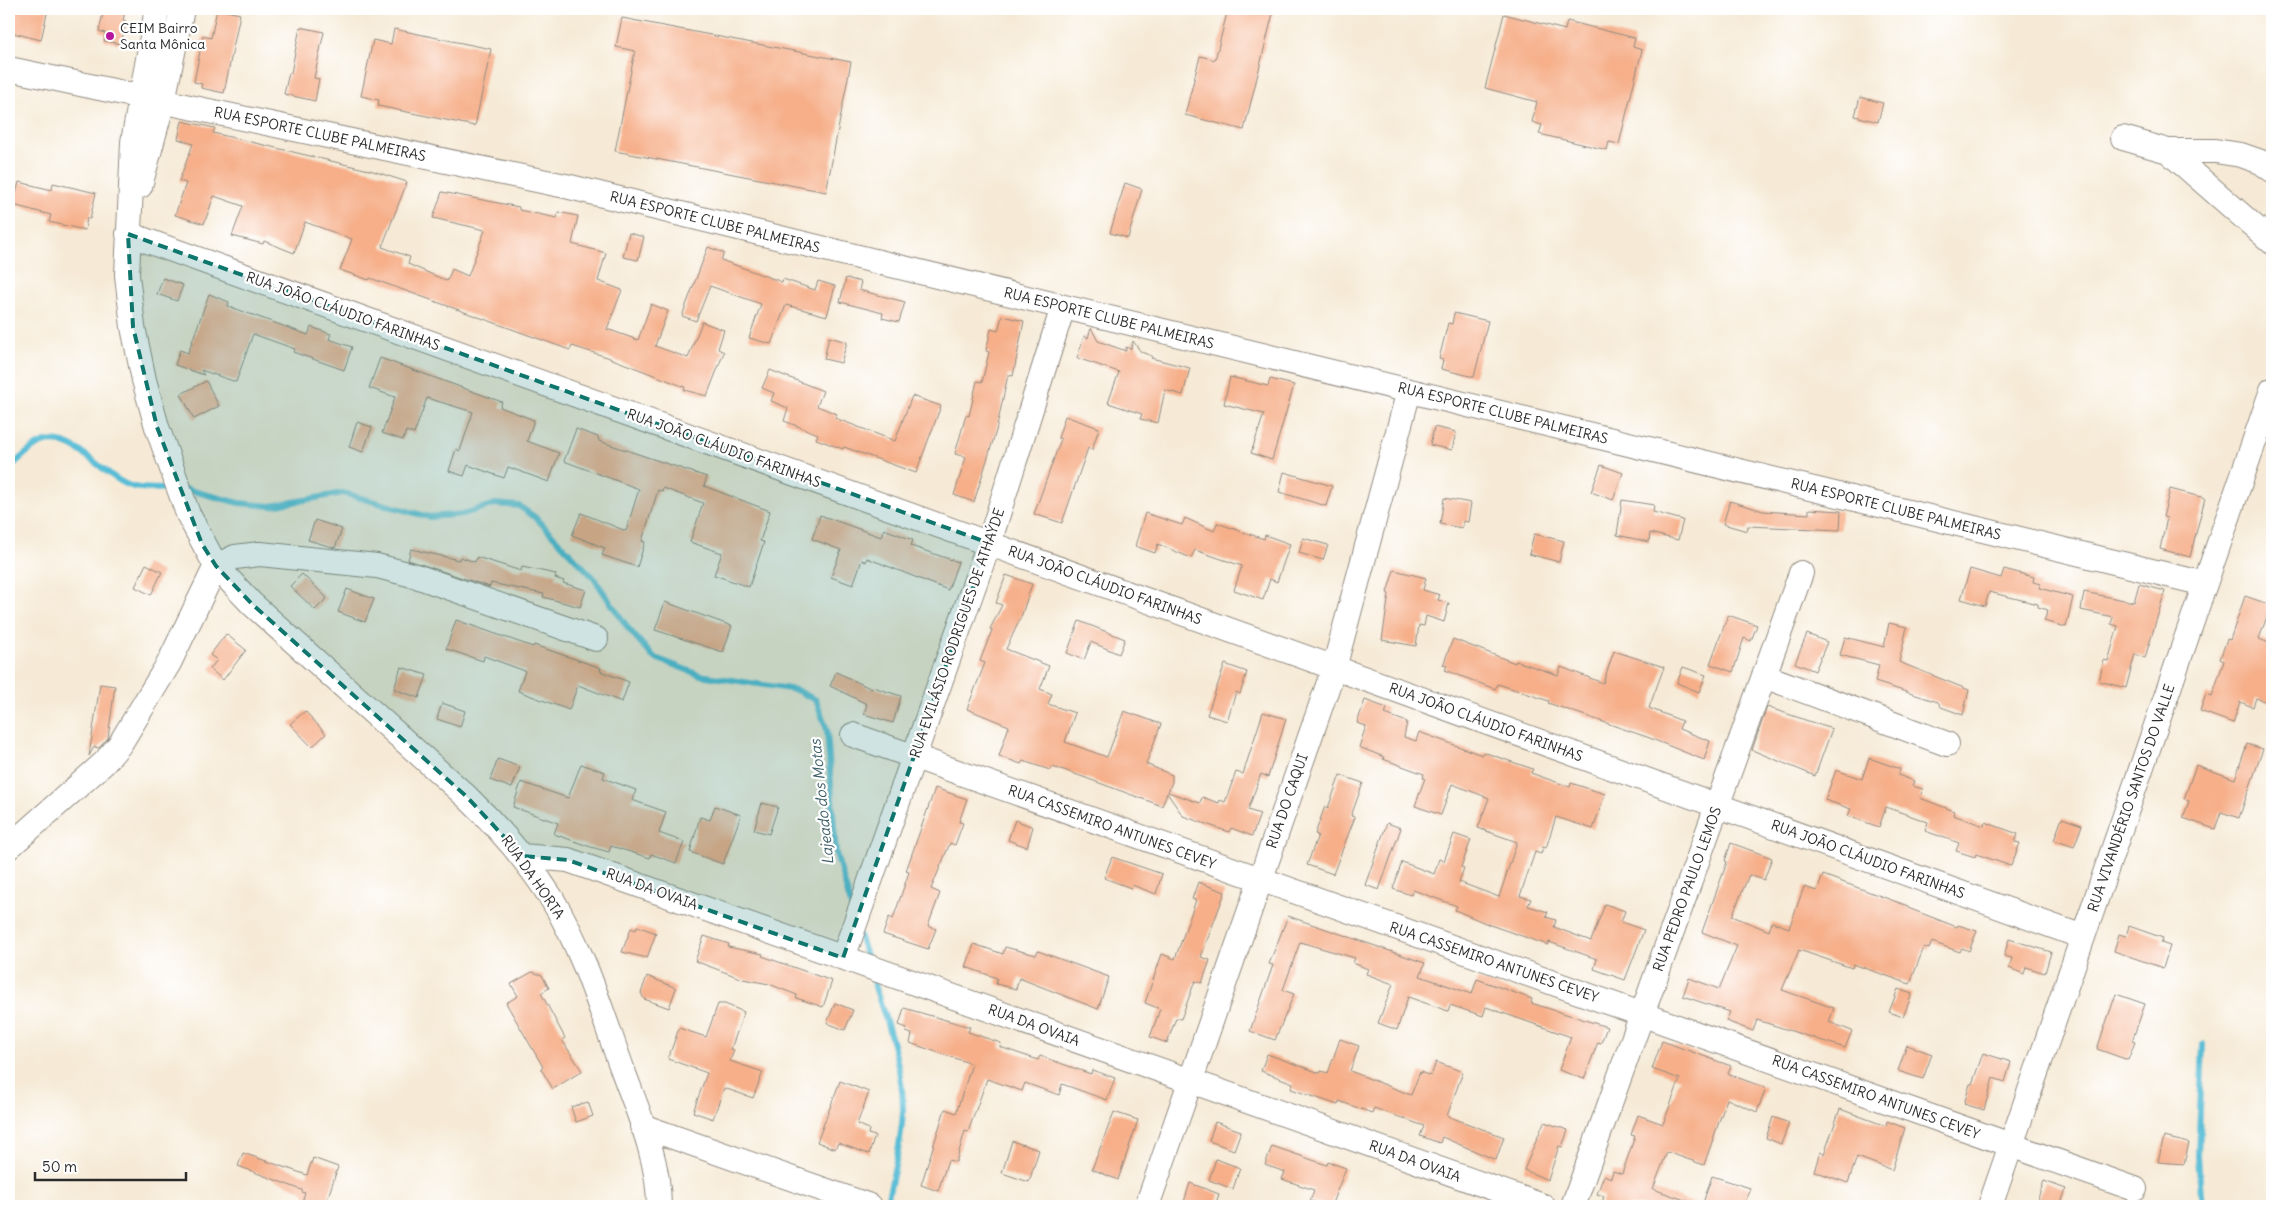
<svg xmlns="http://www.w3.org/2000/svg" width="2281" height="1215" font-family="Delius,sans-serif">
<rect width="100%" height="100%" fill="#fff"/>
<filter id="ink" filterUnits="userSpaceOnUse"><feTurbulence type="fractalNoise" baseFrequency=".02" numOctaves="2"/><feDisplacementMap in="SourceGraphic" scale="10" xChannelSelector="R" yChannelSelector="G"/><feConvolveMatrix kernelMatrix="1 2 1 2 8 2 1 2 1" color-interpolation-filters="sRGB"/></filter>
<filter id="wash" filterUnits="userSpaceOnUse"><feTurbulence type="fractalNoise" baseFrequency=".0096" numOctaves="4" result="noise"/><feDisplacementMap in="SourceGraphic" scale="20" xChannelSelector="R" yChannelSelector="G"/><feGaussianBlur stdDeviation="1.12" result="paint"/><feColorMatrix in="noise" values="0 0 0 0 0 0 0 0 0 0 0 0 0 0 0 0 0 1.4 0 .05"/><feComposite in="paint" operator="in"/></filter>
<g filter="url(#wash)">
<rect width="100%" height="100%" fill="#f6ead6"/>
<g fill="none" stroke-linecap="round" stroke-linejoin="round">
<!-- stream -->
<path stroke="#58bdd6" stroke-width="6" d="M9,468C18,461 26,452 36,446C72,425 102,479 134,487C146,490 161,488 173,489
M185,489L239,503L271,506L343,493L429,517L463,514L495,504L519,506L536,518L593,577L628,628L653,657L700,675L796,690L816,700L827,730L836,853L852,909
M859,935L867,959
M871,974C884,1017 904,1065 903,1112C901,1144 893,1175 886,1206
M2202,1206L2198,1156L2203,1044"/>
</g>
<g id="blocks">
<!-- building -->
<path fill="#f6af89" d="M9,9H48L41,40L9,32Z
M104,9H126L123,20L126,21L121,44L104,41L105,33L99,31Z
M217,9L240,14L224,93L201,88L202,84L194,82L203,36L211,38Z
M1228,9H1274L1244,130L1185,115L1200,56L1215,60Z
M1504,14L1565,30L1567,21L1635,38L1633,47L1642,50L1619,144L1609,142L1607,150L1539,134L1542,125L1532,122L1537,102L1485,88Z
M622,18L851,62L826,192L615,151L635,51L616,47Z
M300,27L324,32L314,78L319,79L315,101L284,94L289,73H291Z
M394,29L491,49L475,126L378,106L379,100L361,96L373,40L391,44Z
M1860,97L1883,103L1878,122L1855,116Z
M182,121L215,128L213,133L373,171L407,182L382,247L410,257L408,264L447,281L452,269L468,276L485,230L433,218L442,192L519,207V210L557,218L558,212L578,216L572,244L606,253L598,281L622,290L607,329L638,340L651,304L668,311L655,346L688,358L702,322L724,330L718,349L724,352L707,396L684,390L685,387L607,357L572,346L570,350L370,278L369,280L340,270L352,239L305,222L294,253L264,241L263,244L232,236L243,206L214,196L204,224L175,215L186,183L179,181L193,144L178,139Z
M19,182L52,190L53,183L96,193L90,219L87,218L85,230L49,222L51,215L13,205Z
M1125,183L1142,189L1128,238L1110,233Z
M629,233L644,237L638,260L623,257Z
M708,247L724,253L721,260L782,282L783,279L815,290L818,281L835,286L827,316L786,305L771,344L749,338L761,304L710,286L696,321L682,316Z
M163,278L183,285L177,301L157,294Z
M846,278L861,282L859,290L905,302L899,322L882,318L883,313L840,302Z
M209,294L229,302L228,306L308,335L311,327L331,334L329,339L352,347L344,370L293,352L295,349L253,334L236,382L201,370L204,375L175,365L180,350L188,353Z
M1454,313L1488,321L1474,377L1441,369L1443,360L1439,359L1448,323L1452,324Z
M1002,316L1024,321L1013,376L1008,375L996,431L974,502L954,495L966,457L955,454L966,415L969,416L977,381L982,382L989,352L986,351L991,329L998,331Z
M1091,328L1098,341L1126,351V347L1131,349L1133,341L1141,352L1152,356L1151,358L1190,368L1183,395L1165,390L1158,423L1140,419L1142,414L1108,403L1119,372L1077,358L1084,336L1088,338Z
M829,337L847,342L841,363L824,359Z
M380,358L502,402L500,407L534,420L527,441L559,453L549,482L508,467L504,478L468,465L464,476L449,471L456,449L460,451L473,412L427,398L414,434L406,431L403,440L382,433L395,397L369,388Z
M770,370L823,391L817,406L837,414L835,418L895,441L912,396L941,406L916,473L844,447L843,449L816,439L818,434L784,421L788,408L771,401L774,393L762,388Z
M1230,377L1268,386L1270,379L1294,385L1272,460L1251,453L1264,414L1224,404Z
M206,381L219,406L194,419L181,394Z
M1065,416L1099,428L1092,450L1088,448L1062,523L1034,514L1061,439L1058,438Z
M357,422L372,427L363,452L349,447Z
M1434,427L1456,432L1452,450L1430,445Z
M576,429L598,437L599,441L707,477L704,486L770,511L760,541L764,542L749,587L714,575L722,553L690,542L703,503L663,488L662,491L658,490L642,541L645,542L637,567L602,555L605,548L572,535L581,513L626,531L639,489L564,461Z
M1601,465L1623,473L1613,500L1591,492Z
M1284,472L1332,486L1326,506L1279,492Z
M2170,489L2205,498L2190,557L2160,549L2167,518L2163,517Z
M1444,498L1471,503L1468,522L1463,521L1462,528L1440,524Z
M1622,500L1654,505L1653,512L1683,520L1678,540L1650,533L1649,542L1617,535Z
M1730,501L1763,511L1809,514V509L1841,511L1840,530L1748,526L1747,531L1723,524Z
M1145,513L1182,525L1185,518L1214,531L1217,523L1264,539L1265,535L1290,544L1277,582L1270,579L1263,600L1234,590L1242,566L1195,550L1191,558L1158,544L1155,553L1135,546Z
M820,515L881,537L884,529L913,540L911,546L958,562L948,590L867,558L866,562L862,560L853,585L831,577L841,550L812,539Z
M315,520L342,529L335,548L308,540Z
M1534,534L1564,541L1559,562L1529,554Z
M1303,538L1328,545L1323,560L1299,553Z
M411,549L459,560L460,557L475,562L477,557L521,571L522,567L556,574L555,578L564,581L563,583L586,590L580,607L543,597L544,594L491,583L490,587L408,560Z
M146,564L162,572L151,595L135,587Z
M1970,569L2001,578L2004,569L2034,577L2033,582L2040,584L2039,588L2073,597L2066,627L2044,621L2048,610L2038,607V604L1989,592L1985,606L1961,599Z
M1394,570L1426,578L1423,590L1440,595L1438,600L1449,603L1444,622L1426,616L1424,626L1419,625L1416,646L1382,640L1389,594L1387,593Z
M302,574L327,598L315,610L290,586Z
M1006,575L1032,584L1021,617L1006,649L1049,666L1040,689L1052,694L1048,704L1075,713L1065,742L1107,757L1124,711L1161,724L1146,764L1172,775V782L1168,792L1200,803L1202,797L1219,803L1220,800L1225,802L1236,772L1243,774L1263,712L1286,719L1268,777L1261,774L1248,810L1260,814L1252,836L1231,828L1229,832L1183,816L1167,793L1162,806L1064,770L1051,767L1050,770L1023,761L1021,764L999,756L1009,726L967,709L985,663L980,661L992,630L990,629L1002,605L996,603Z
M2139,584L2165,591L2145,658L2135,654L2126,688L2099,681L2104,660L2108,661L2118,626L2111,624L2113,617L2081,610L2084,592L2134,602Z
M347,589L374,599L365,622L338,612Z
M2245,596L2271,605L2259,639L2272,644V704L2256,698L2253,707L2240,702L2233,723L2200,711L2206,694L2212,696L2224,661L2220,659L2227,639L2230,640Z
M665,602L732,626L723,652L655,630Z
M1728,615L1757,625L1751,641L1744,638L1733,672L1710,664Z
M456,620L533,647L534,645L601,668L600,671L629,682L622,702L578,685L569,710L518,691L525,671L484,656L483,661L446,649Z
M1079,621L1125,639L1119,654L1091,642L1084,660L1067,653Z
M1889,623L1907,627L1899,662L1969,690L1963,715L1941,707L1938,702L1875,682L1879,665L1840,655L1845,637L1884,647Z
M226,634L246,650L223,680L210,669L217,660L210,655Z
M1807,634L1827,642L1815,671L1795,663Z
M1453,639L1515,663L1516,661L1558,675L1561,667L1603,683L1614,651L1664,667L1649,708L1682,721L1679,729L1710,741L1704,760L1647,737L1548,703L1549,701L1498,684L1495,689L1445,670L1447,666L1443,665Z
M1225,664L1247,672L1240,694L1236,692L1227,721L1207,715Z
M401,667L427,675L419,698L394,689Z
M1683,667L1706,675L1699,692L1677,683Z
M836,672L872,689L873,687L901,696L893,723L864,714L867,704L830,686Z
M100,684L115,686L108,738L99,748L94,747L89,756Z
M1365,700L1387,708L1385,714L1407,722L1404,737L1416,741L1419,732L1482,755L1483,752L1533,769L1531,773L1570,787L1571,783L1605,794L1593,829L1556,817L1546,848L1543,847L1541,854L1535,852L1520,896L1531,899L1528,906L1548,912L1546,917L1556,920L1554,927L1591,941L1605,904L1625,911L1621,922L1644,930L1625,980L1594,969L1597,959L1549,942L1548,945L1490,925L1455,910L1457,906L1413,890L1411,895L1393,889L1402,862L1434,874L1439,859L1444,861L1454,834L1471,840L1461,867L1464,868L1459,882L1499,897L1517,842L1478,828L1489,798L1452,784L1441,815L1415,806L1425,778H1423L1424,774L1383,759L1384,757L1359,747L1366,726L1357,723Z
M442,703L465,711L460,727L437,719Z
M1767,707L1832,729L1815,776L1752,750Z
M305,711L326,734L312,747L290,724Z
M2247,744L2263,749L2239,818L2221,812L2215,829L2183,818L2189,801L2184,799L2196,765L2235,779Z
M1869,758L1900,769L1898,775L1914,781L1912,786L1923,789L1920,798L1954,811L1953,815L1984,826L1985,822L2018,834L2015,842L2020,843L2011,866L1976,854L1975,857L1956,851L1959,843L1925,831L1928,822L1886,807L1879,827L1848,816L1851,809L1825,800L1836,770L1862,779Z
M498,759L520,767L512,788L490,780Z
M581,764L605,772L603,778L636,790L632,800L666,812L659,833L684,842L676,863L651,854L650,858L611,846L609,852L591,847L554,834L558,823L513,807L521,782L568,798Z
M1340,775L1363,783L1351,816L1355,817L1333,874L1307,865L1318,835L1315,834L1325,806L1328,808Z
M935,788L967,799L959,822L963,823L955,845L950,843L931,889L940,893L928,926L936,929L928,949L883,934L889,917L893,919L909,872L906,871Z
M762,803L778,807L769,834L754,830Z
M715,806L741,815L723,864L690,852L700,817L710,820Z
M2062,818L2082,825L2074,847L2054,840Z
M1015,820L1033,827L1027,847L1008,840Z
M1387,823L1401,828L1379,890L1365,885Z
M1731,843L1772,858L1764,880L1749,875L1732,916L1769,931L1772,922L1789,928L1804,887L1817,891L1823,875L1908,906V908L1957,927L1958,925L1977,931L1969,951L1962,948L1960,952L1932,942L1929,949L1924,947L1910,984L1853,964L1852,968L1799,950L1782,990L1834,1008L1829,1022L1852,1031L1845,1048L1757,1020L1753,1031L1726,1021L1730,1012L1683,996L1689,978L1719,989L1737,946L1702,932L1727,862L1725,861Z
M1112,857L1162,874L1156,894L1132,885L1131,888L1104,878Z
M1198,882L1225,892L1201,957L1210,960L1202,983L1195,981L1181,1019L1176,1018L1167,1043L1150,1037L1160,1009L1145,1003L1162,954L1175,959L1196,900L1192,899Z
M1288,916L1425,963L1420,976L1472,994L1477,979L1532,999L1531,1003L1607,1027L1601,1043L1598,1042L1584,1079L1559,1070L1571,1037L1486,1007L1483,1016L1450,1005L1448,1011L1408,997L1397,1030L1378,1023L1393,984L1366,974L1368,969L1353,963L1355,958L1300,942L1283,990L1294,994L1275,1040L1250,1031L1273,965L1269,964Z
M637,926L656,933L647,958L622,952L631,928L636,930Z
M2129,926L2163,938L2161,943L2170,946L2163,968L2114,951L2119,934L2126,936Z
M704,936L729,944L728,947L763,954L762,956L832,981L823,1007L796,998L797,995L769,984L743,979L695,961Z
M2009,939L2051,952L2045,973L2026,967L2024,974L2009,968L2012,958L2004,956Z
M974,944L1003,954L1005,947L1036,955L1038,951L1109,977L1098,1009L1019,978L1016,989L996,984L997,978L966,967Z
M532,972L542,975L549,988L541,993L565,1038L562,1040L582,1071L553,1089L541,1069L543,1067L506,1003L518,996L511,984Z
M647,976L676,988L669,1008L644,999L641,993Z
M1898,989L1912,994L1903,1017L1889,1012Z
M2116,994L2145,1004L2132,1041L2135,1042L2128,1060L2097,1049Z
M835,1003L853,1010L845,1030L827,1023Z
M718,1004H725L744,1012L731,1049L734,1050L730,1061L763,1072L753,1098L724,1088L713,1119L693,1112L707,1073L668,1059L679,1028L706,1037Z
M904,1008L970,1027L968,1032L1001,1043L1000,1047L1038,1060L1040,1056L1091,1074L1092,1070L1115,1078L1107,1100L1062,1084L1059,1095L1025,1083L1022,1091L987,1079L968,1132L965,1131L956,1162L948,1160L938,1191L921,1185L945,1109L956,1113L972,1064L910,1043L912,1034L906,1032L907,1028L899,1025Z
M1340,1039L1359,1046L1350,1071L1411,1095L1420,1072L1431,1076L1436,1062L1463,1072L1447,1116L1504,1137L1496,1160L1442,1137L1440,1143L1420,1136L1424,1126L1374,1108L1372,1113L1339,1101L1338,1105L1291,1089L1293,1083L1261,1071L1267,1054L1320,1073L1321,1071L1328,1073Z
M1662,1041L1731,1066L1728,1074L1766,1088L1757,1112L1727,1099L1704,1165L1667,1152L1653,1189L1696,1204V1206H1601L1604,1196L1597,1194L1604,1175L1611,1178L1613,1171L1622,1174L1635,1136L1631,1135L1638,1115L1663,1124L1680,1079L1652,1069Z
M1907,1045L1932,1054L1923,1079L1898,1071Z
M1983,1053L2011,1062L2005,1082L1993,1078L1984,1110L1964,1104L1970,1084H1972Z
M840,1081L869,1092L857,1124L869,1129L868,1134L875,1136L869,1154L838,1143L835,1149L817,1142Z
M588,1102L593,1116L576,1122L571,1107Z
M1840,1109L1886,1126L1887,1121L1905,1128L1892,1170L1857,1157L1848,1183L1814,1171L1820,1152L1824,1154Z
M1114,1112L1138,1120L1118,1180L1092,1169Z
M1773,1117L1789,1123L1781,1144L1766,1138Z
M1215,1122L1241,1131L1234,1150L1209,1141Z
M1544,1122L1568,1130L1562,1147L1559,1146L1548,1180L1524,1170Z
M2164,1137L2189,1143L2184,1164L2158,1162Z
M1012,1141L1039,1150L1029,1182L1002,1173Z
M1272,1146L1327,1165L1328,1162L1346,1168L1331,1206L1310,1201L1314,1190L1282,1179L1285,1172L1265,1165Z
M243,1153L307,1175L313,1158L338,1167L327,1200L324,1199L322,1206H301L305,1193L302,1192V1190L238,1166Z
M1216,1159L1240,1168L1233,1189L1209,1180Z
M1712,1176L1750,1188L1744,1206H1702Z
M2044,1181L2066,1189L2060,1206H2035Z
M1190,1183L1219,1194L1215,1206H1196L1184,1202Z"/>
</g>
</g>
<g filter="url(#ink)">
<use href="#blocks" fill-opacity="0" stroke="#908a80" stroke-width="1"/>
<g fill="none" stroke-linecap="round" stroke-linejoin="round">
<!-- minor casing -->
<g stroke="#908a80" stroke-width="26">
<path id="minor" d="M157,9L133,142L127,275L133,327L144,380L157,427L188,514L216,566L252,604L467,797C499,828 528,861 552,899C584,952 602,1013 623,1071C639,1114 659,1160 659,1206
M9,69L570,187L2205,584
M2123,138L2168,151H2215L2241,155L2261,162L2272,170
M2168,151L2272,242
M140,186L163,101L182,9
M128,234L2083,937
M216,566L235,557L260,554L377,566L416,576L596,639
M1764,676L1947,744
M853,735L2135,1189
M9,847L104,763L120,744L169,663L216,566
M522,856L568,860L1543,1206
M843,958L989,543L1063,307
M642,1126L870,1206
M1147,1206L1334,668L1409,391
M1573,1206L1801,573
M1990,1206L2272,390"/>
</g>
<!-- minor -->
<use href="#minor" stroke="#fff" stroke-width="24"/>
</g>
</g>
<!-- marked area -->
<path fill="#0f766e" fill-opacity="0.2" stroke="#0f766e" stroke-width="4" stroke-dasharray="10 6" stroke-linejoin="round" d="M128,234L989,543L843,958L568,860L522,856L467,797L252,604L216,566L202,544L157,427L133,327Z"/>
<!-- markers -->
<circle fill="#b5179e" stroke="#fff" stroke-width="2" cx="110" cy="36" r="5"/>
<g text-anchor="middle" stroke-width="4.5" stroke-linejoin="round" paint-order="stroke">
<!-- poi labels -->
<g font-size="14" fill="#2b2b2b" stroke="#fff" text-anchor="start">
<text x="120" y="33">CEIM Bairro<tspan x="120" dy="16">Santa Mônica</tspan></text>
</g>
<!-- street labels -->
<g font-size="14" fill="#2b2b2b" stroke="#fff">
<text transform="translate(320 134) rotate(12)" y="5">RUA ESPORTE CLUBE PALMEIRAS</text>
<text transform="translate(715 222) rotate(14)" y="5">RUA ESPORTE CLUBE PALMEIRAS</text>
<text transform="translate(343 311) rotate(20)" y="5">RUA JOÃO CLÁUDIO FARINHAS</text>
<text transform="translate(1109 318) rotate(14)" y="5">RUA ESPORTE CLUBE PALMEIRAS</text>
<text transform="translate(1503 413) rotate(14)" y="5">RUA ESPORTE CLUBE PALMEIRAS</text>
<text transform="translate(724 448) rotate(20)" y="5">RUA JOÃO CLÁUDIO FARINHAS</text>
<text transform="translate(1896 509) rotate(14)" y="5">RUA ESPORTE CLUBE PALMEIRAS</text>
<text transform="translate(1105 585) rotate(20)" y="5">RUA JOÃO CLÁUDIO FARINHAS</text>
<text transform="translate(957 633) rotate(-71)" y="5">RUA EVILÁSIO RODRIGUES DE ATHAÝDE</text>
<text transform="translate(1486 722) rotate(20)" y="5">RUA JOÃO CLÁUDIO FARINHAS</text>
<text transform="translate(2131 798) rotate(-71)" y="5">RUA VIVANDÉRIO SANTOS DO VALLE</text>
<text transform="translate(1287 801) rotate(-71)" y="5">RUA DO CAQUI</text>
<text transform="translate(1112 827) rotate(20)" y="5">RUA CASSEMIRO ANTUNES CEVEY</text>
<text transform="translate(1868 859) rotate(20)" y="5">RUA JOÃO CLÁUDIO FARINHAS</text>
<text transform="translate(533 877) rotate(55)" y="5">RUA DA HORTA</text>
<text transform="translate(652 889) rotate(20)" y="5">RUA DA OVAIA</text>
<text transform="translate(1687 889) rotate(-70)" y="5">RUA PEDRO PAULO LEMOS</text>
<text transform="translate(1494 962) rotate(19)" y="5">RUA CASSEMIRO ANTUNES CEVEY</text>
<text transform="translate(1034 1025) rotate(20)" y="5">RUA DA OVAIA</text>
<text transform="translate(1876 1097) rotate(20)" y="5">RUA CASSEMIRO ANTUNES CEVEY</text>
<text transform="translate(1415 1161) rotate(20)" y="5">RUA DA OVAIA</text>
</g>
<!-- water labels -->
<g font-size="15" font-style="italic" fill="#3b5e67" stroke="#fff">
<text transform="translate(822 802) rotate(-96)" y="5">Lajeado dos Motas</text>
</g>
</g>
<!-- margin -->
<rect width="2281" height="1215" fill="none" stroke="#fff" stroke-width="30"/>
<!-- scale -->
<path d="M35 1172v8h151v-8" fill="none" stroke="#2b2b2b" stroke-width="2.5"/>
<text x="42" y="1172" font-size="15" fill="#2b2b2b" stroke="#ffffff" stroke-width="4" paint-order="stroke">50 m</text>
</svg>
